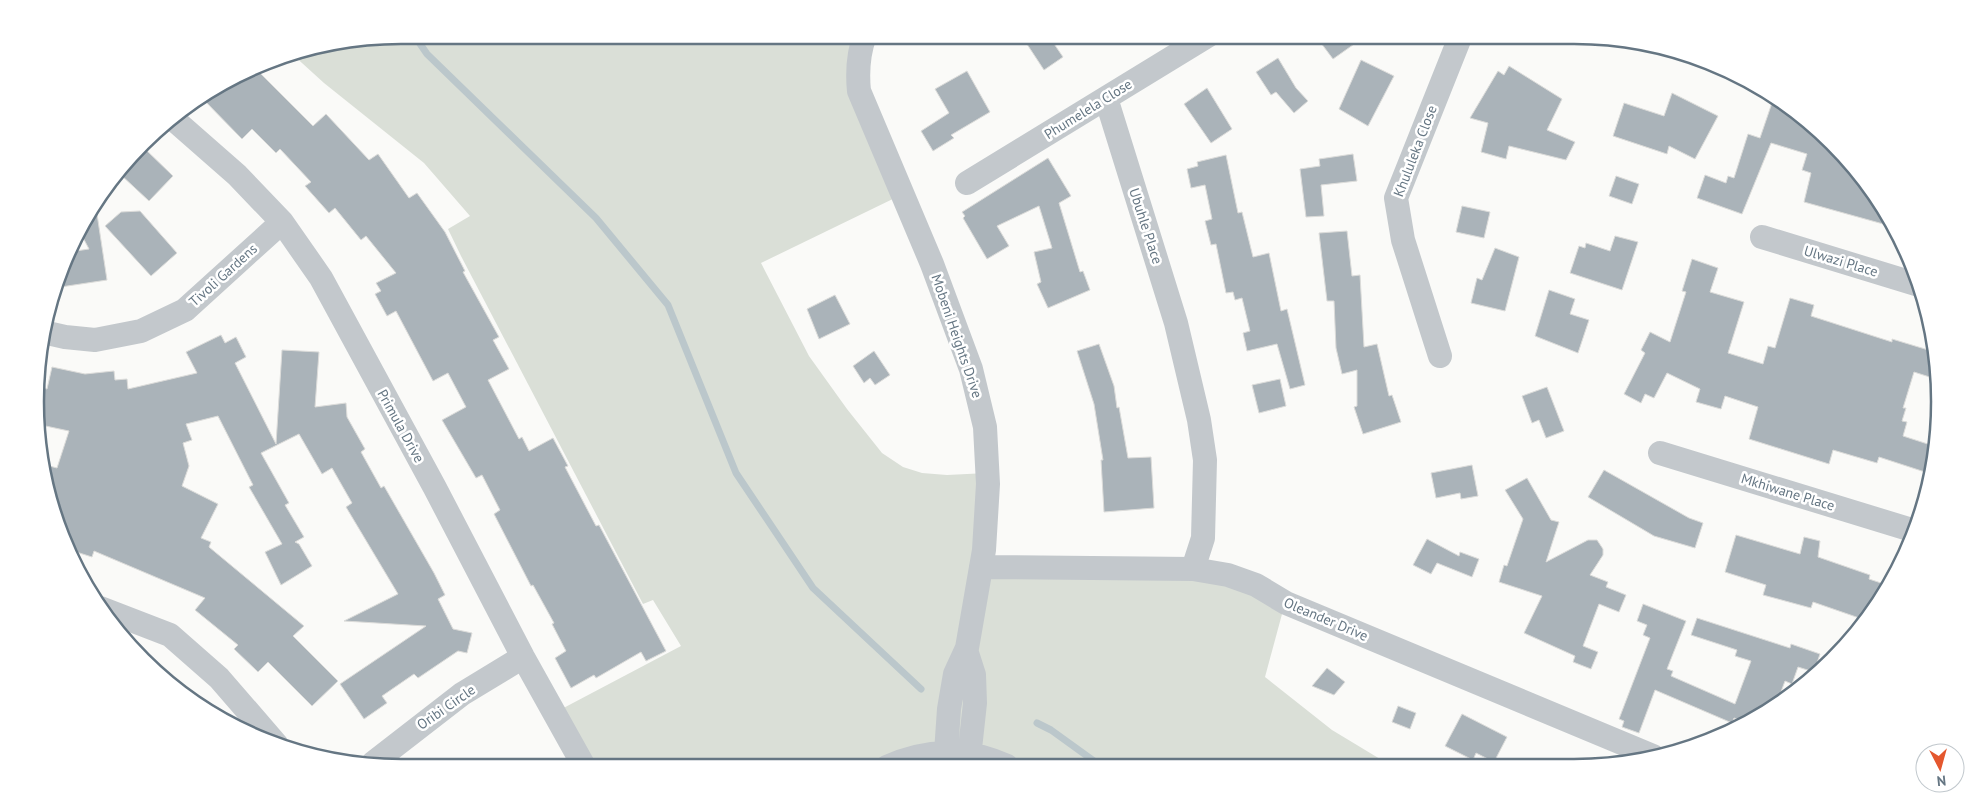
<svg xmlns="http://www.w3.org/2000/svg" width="1975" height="803" font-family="'PT Sans',sans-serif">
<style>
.green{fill:#dadfd7}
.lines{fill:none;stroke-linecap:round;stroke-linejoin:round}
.stream{stroke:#bbc7cb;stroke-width:7}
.building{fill:#aab3b9;stroke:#dcdcda}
.street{stroke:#c3c8cc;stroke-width:24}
.labels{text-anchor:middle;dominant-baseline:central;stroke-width:5;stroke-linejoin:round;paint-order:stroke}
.street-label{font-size:14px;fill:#657683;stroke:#fff}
.rim{fill:none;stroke:#657683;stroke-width:2.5}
</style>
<rect width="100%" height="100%" fill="#fafaf8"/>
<path class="green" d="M 402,35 L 864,35 L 859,49 L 901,195 L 761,263 L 809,356 L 847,409 L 882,453 L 903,467 L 922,473 L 947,475 L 987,473 L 979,567 L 1193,570 L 1285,603 L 1265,677 L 1332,730 L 1390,765 L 584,768 L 554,713 L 681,646 L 653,600 L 643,604 L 461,256 L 448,229 L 470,216 L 424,163 L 324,83 L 291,53 Z"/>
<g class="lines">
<path class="stream" d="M 414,35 L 427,54 L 596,218 L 668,305 L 736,473 L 813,588 L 921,689
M 1037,723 L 1051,730 L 1101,766"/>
</g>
<path class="building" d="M 1021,35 L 1048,35 L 1063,57 L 1044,70 Z
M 1315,35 L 1367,35 L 1333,59 Z
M 1278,58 L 1296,88 L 1308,101 L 1294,113 L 1276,92 L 1271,95 L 1256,72 Z
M 1361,60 L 1394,76 L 1368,126 L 1339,109 Z
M 1509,66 L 1562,99 L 1547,130 L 1575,142 L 1566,160 L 1509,146 L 1506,159 L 1481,152 L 1488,123 L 1470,118 L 1498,71 L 1504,75 Z
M 255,68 L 313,126 L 326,114 L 369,160 L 378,154 L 409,198 L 417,193 L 445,232 L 465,271 L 463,272 L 499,337 L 493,340 L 509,369 L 488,380 L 519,439 L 522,437 L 529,451 L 553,438 L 568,466 L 565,467 L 596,526 L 599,525 L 666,651 L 646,661 L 641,652 L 596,678 L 594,675 L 571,688 L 555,658 L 566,651 L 552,624 L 554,623 L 533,585 L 531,586 L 494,514 L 500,510 L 482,475 L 476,478 L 442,420 L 466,407 L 448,373 L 433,381 L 396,311 L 387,316 L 375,294 L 381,291 L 376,283 L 396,273 L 366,236 L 361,240 L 335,208 L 329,213 L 305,186 L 311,182 L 280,149 L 276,153 L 252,129 L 242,139 L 201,97 L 218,84 Z
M 967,71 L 990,112 L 951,135 L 954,138 L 933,151 L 921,131 L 949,113 L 935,89 Z
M 1207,88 L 1232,129 L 1211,143 L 1184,104 Z
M 1672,93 L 1718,116 L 1695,159 L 1669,146 L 1667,154 L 1613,136 L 1624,103 L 1664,116 Z
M 1774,97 L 1815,126 L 1864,178 L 1894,227 L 1804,202 L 1811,173 L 1802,170 L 1807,154 L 1771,143 L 1742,214 L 1697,198 L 1705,175 L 1726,183 L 1728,176 L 1734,178 L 1748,134 L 1760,138 Z
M 143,147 L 173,176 L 149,201 L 120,174 Z
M 1353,154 L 1357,181 L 1321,185 L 1324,216 L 1306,217 L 1300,169 L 1320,166 L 1319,159 Z
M 1226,155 L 1238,213 L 1242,212 L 1253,257 L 1269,253 L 1281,311 L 1287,309 L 1305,385 L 1290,389 L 1277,344 L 1247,351 L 1243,333 L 1250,331 L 1242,298 L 1235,300 L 1233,292 L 1226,293 L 1216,244 L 1211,245 L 1205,221 L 1212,219 L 1205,185 L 1191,188 L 1187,169 L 1198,166 L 1197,162 Z
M 1048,158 L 1071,196 L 1059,203 L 1080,272 L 1083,271 L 1090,290 L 1048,308 L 1037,284 L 1041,282 L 1034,252 L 1052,248 L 1039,206 L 997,226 L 1009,246 L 987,259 L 963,218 L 965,216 L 962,212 Z
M 1616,176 L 1639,184 L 1632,204 L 1609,196 Z
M 1462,206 L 1490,212 L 1484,238 L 1456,232 Z
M 140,211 L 177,253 L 151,276 L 105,226 L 121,212 Z
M 97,214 L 107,280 L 54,288 L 69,252 L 89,249 L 79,230 L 83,221 Z
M 1347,231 L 1352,276 L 1360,275 L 1364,347 L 1377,344 L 1389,396 L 1392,395 L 1401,422 L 1363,434 L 1354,407 L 1357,406 L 1357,370 L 1342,374 L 1336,348 L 1334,301 L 1327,301 L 1319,233 Z
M 1615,236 L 1638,242 L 1622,290 L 1570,273 L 1579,246 L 1585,248 L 1586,243 L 1610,251 Z
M 1495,248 L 1519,257 L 1505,311 L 1471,303 L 1477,278 L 1482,280 Z
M 1692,259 L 1718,268 L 1710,292 L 1744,302 L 1728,353 L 1763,364 L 1768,346 L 1775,348 L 1790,298 L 1814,305 L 1811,316 L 1892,342 L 1892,339 L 1935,352 L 1939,380 L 1914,372 L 1903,408 L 1906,408 L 1902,421 L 1907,422 L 1903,436 L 1937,447 L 1931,474 L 1879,457 L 1877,463 L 1833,450 L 1829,464 L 1749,439 L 1758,407 L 1725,396 L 1721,409 L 1696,402 L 1700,389 L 1667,373 L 1654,398 L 1645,394 L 1641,403 L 1624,394 L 1645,353 L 1641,350 L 1650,332 L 1670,342 L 1686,292 L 1682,291 Z
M 1549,290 L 1575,299 L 1570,314 L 1589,320 L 1578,353 L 1535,336 Z
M 835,295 L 850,324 L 819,339 L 807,309 Z
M 221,335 L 225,343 L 236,337 L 246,357 L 235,363 L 276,444 L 282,350 L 319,352 L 315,407 L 346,403 L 347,417 L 365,449 L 361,452 L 381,488 L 384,486 L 434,573 L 445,595 L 438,599 L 453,629 L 472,633 L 467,653 L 458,651 L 418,678 L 414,674 L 382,696 L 387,703 L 364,719 L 340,684 L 426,626 L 344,621 L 398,594 L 346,507 L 352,503 L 332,468 L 322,474 L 299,434 L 261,453 L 289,503 L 285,505 L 304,537 L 295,542 L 299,544 L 312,566 L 281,585 L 265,552 L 282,544 L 249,487 L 253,485 L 218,416 L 186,424 L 192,440 L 183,443 L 189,466 L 182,486 L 218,504 L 201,538 L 211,542 L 209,547 L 304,626 L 293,636 L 338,681 L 312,706 L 268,662 L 258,672 L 234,649 L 238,645 L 195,610 L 205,598 L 94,551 L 92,557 L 67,549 L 63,542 L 42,473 L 42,464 L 57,468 L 69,431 L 41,425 L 39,387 L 47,389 L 52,367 L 85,374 L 114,371 L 115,380 L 127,379 L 128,389 L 197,373 L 186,352 Z
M 1099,344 L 1114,386 L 1117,408 L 1119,407 L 1128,458 L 1151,457 L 1154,508 L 1104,512 L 1101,460 L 1103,460 L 1094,404 L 1077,351 Z
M 874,351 L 890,375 L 875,385 L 870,378 L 864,383 L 853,366 Z
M 1280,379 L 1286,406 L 1259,413 L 1252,385 Z
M 1547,387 L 1564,431 L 1546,438 L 1539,420 L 1532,423 L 1522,396 Z
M 1472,465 L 1478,496 L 1461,499 L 1460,493 L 1436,498 L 1431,473 Z
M 1604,470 L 1689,518 L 1703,523 L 1695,548 L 1654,536 L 1588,497 Z
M 1527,478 L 1551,520 L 1559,522 L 1546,562 L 1588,540 L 1597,540 L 1603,549 L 1603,555 L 1590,575 L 1608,582 L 1606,587 L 1626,595 L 1619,612 L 1599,604 L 1583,646 L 1598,652 L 1591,669 L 1573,662 L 1575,656 L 1524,633 L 1542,596 L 1499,582 L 1504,565 L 1507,566 L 1523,519 L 1505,490 Z
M 1736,535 L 1800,554 L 1804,537 L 1820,541 L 1818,557 L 1870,575 L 1869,579 L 1881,583 L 1874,605 L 1871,603 L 1865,620 L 1813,602 L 1811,608 L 1763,595 L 1766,585 L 1725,572 Z
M 1427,539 L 1459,556 L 1460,552 L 1479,559 L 1472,577 L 1437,563 L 1431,574 L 1413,565 Z
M 1643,604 L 1686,621 L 1667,669 L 1673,671 L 1671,676 L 1735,704 L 1751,661 L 1735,656 L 1737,650 L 1691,635 L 1697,618 L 1790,648 L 1791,644 L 1820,654 L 1814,672 L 1798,667 L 1792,684 L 1785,681 L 1778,700 L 1744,721 L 1734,718 L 1732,723 L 1655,690 L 1639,733 L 1622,727 L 1624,721 L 1619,719 L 1650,638 L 1643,635 L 1647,625 L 1637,621 Z
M 1327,668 L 1345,682 L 1334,695 L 1312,686 Z
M 1398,706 L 1416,713 L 1410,729 L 1392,722 Z
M 1462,714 L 1507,737 L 1494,762 L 1476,753 L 1473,760 L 1445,746 Z"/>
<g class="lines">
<path class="street" d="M 865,35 C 858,54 857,71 859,91 L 932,264 L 971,369 L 985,427 L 988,484 L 984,550 L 967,648 L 955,674 L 949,709 L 945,767
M 1106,98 L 1176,323 L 1199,420 L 1205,460 L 1203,538 L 1193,569
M 172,118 L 237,175 L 282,222 L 321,278 L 435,488 L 523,657 L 585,768
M 967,183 L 1209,35
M 1762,237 L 1919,285
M 43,332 L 65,337 L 95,340 L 141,331 L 185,310 L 282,222
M 1440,356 L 1403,240 L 1396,198 L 1461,35
M 1660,453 L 1915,531
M 981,567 L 1193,569 L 1228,575 L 1256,585 L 1286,603 L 1653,756
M 100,608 L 170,635 L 219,678 L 277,745
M 966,650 L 974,675 L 975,703 L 968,767
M 373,763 L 462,694 L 523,657
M 887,767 C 926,749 968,748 1007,766"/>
</g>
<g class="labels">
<g class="street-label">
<text transform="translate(1088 109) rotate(-32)">Phumelela Close</text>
<text transform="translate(1415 151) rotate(-69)">Khululeka Close</text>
<text transform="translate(1146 226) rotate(72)">Ubuhle Place</text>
<text transform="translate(1841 261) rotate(17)">Ulwazi Place</text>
<text transform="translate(223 275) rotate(-42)">Tivoli Gardens</text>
<text transform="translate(957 336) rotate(71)">Mobeni Heights Drive</text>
<text transform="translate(401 426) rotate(61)">Primula Drive</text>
<text transform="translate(1788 492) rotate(17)">Mkhiwane Place</text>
<text transform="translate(1326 619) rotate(23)">Oleander Drive</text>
<text transform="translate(446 707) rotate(-35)">Oribi Circle</text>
</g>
</g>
<path d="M0 0H1975V803H0ZM401 44H1574A357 357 0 0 1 1931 401V402A357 357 0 0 1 1574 759H401A357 357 0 0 1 44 402V401A357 357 0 0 1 401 44Z" fill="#fff" fill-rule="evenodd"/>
<path class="rim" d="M401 44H1574A357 357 0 0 1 1931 401V402A357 357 0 0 1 1574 759H401A357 357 0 0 1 44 402V401A357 357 0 0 1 401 44Z"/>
<g transform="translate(1940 768) rotate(174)"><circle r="24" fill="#ffffff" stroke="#c1c8cd"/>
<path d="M0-4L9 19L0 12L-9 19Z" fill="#e4572e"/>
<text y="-8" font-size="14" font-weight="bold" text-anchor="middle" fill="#657683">N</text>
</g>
</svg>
